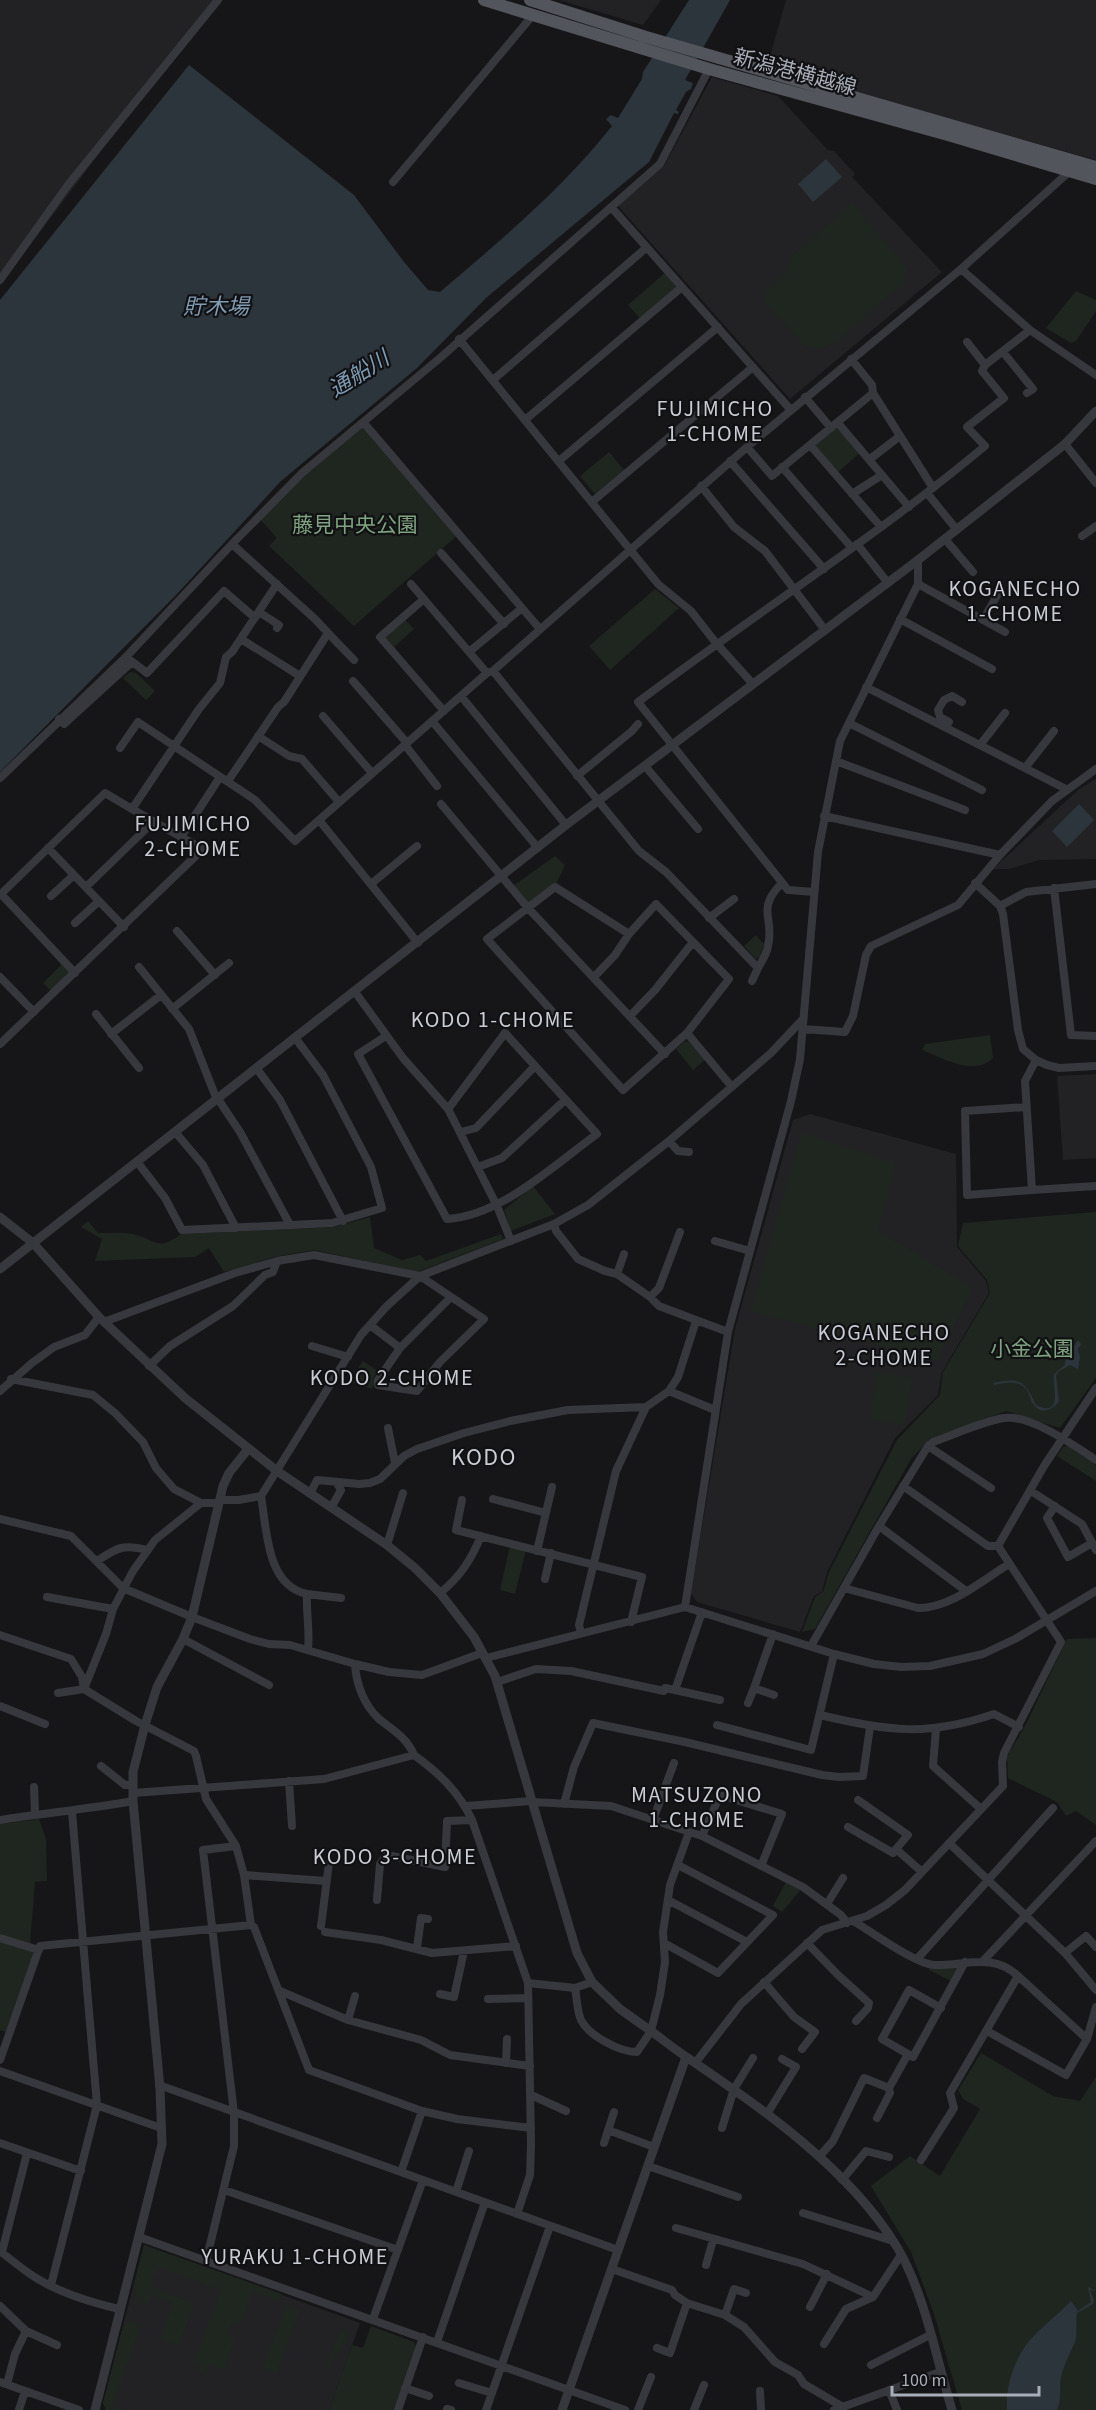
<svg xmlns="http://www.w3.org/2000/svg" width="1096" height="2410" font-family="'Source Sans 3','Noto Sans JP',sans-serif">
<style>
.built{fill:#222225}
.green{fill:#1e261f}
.water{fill:#2c353c}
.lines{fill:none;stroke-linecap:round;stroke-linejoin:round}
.minor{stroke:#37383d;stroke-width:8}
.tertiary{stroke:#37383d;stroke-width:9}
.primary{stroke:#53555c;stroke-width:12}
.labels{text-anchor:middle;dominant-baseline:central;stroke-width:4.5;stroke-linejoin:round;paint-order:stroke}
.street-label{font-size:21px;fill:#a8adb8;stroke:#111113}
.park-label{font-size:21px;fill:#7fa381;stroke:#111113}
.water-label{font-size:22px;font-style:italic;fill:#7f9bb3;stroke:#111113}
.neighbourhood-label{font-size:22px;letter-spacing:1.5px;fill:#c9ccd4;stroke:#111113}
.quarter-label{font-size:24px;letter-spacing:1.5px;fill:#c9ccd4;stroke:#111113}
</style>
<rect width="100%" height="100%" fill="#161618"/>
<path class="built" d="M 0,0 L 215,0 L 0,285 Z
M 559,0 L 661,0 L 643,25 Z
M 786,0 L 1096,0 L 1096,160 L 767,67 Z
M 712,77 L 778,96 L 828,150 L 834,151 L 855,174 L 852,177 L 942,272 L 790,399 L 618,206 L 664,166 Z
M 1096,779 L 1096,859 L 1039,860 L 1009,869 L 993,869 L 1078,790 Z
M 1096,1074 L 1096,1158 L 1063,1160 L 1057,1076 Z
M 810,1114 L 956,1154 L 957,1247 L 986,1281 L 989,1293 L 942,1372 L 938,1395 L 895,1438 L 827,1572 L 822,1592 L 814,1596 L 800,1632 L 697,1602 L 691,1593 L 735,1329 L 793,1120 Z
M 144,2245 L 360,2323 L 329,2410 L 106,2410 L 103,2403 Z"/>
<path class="green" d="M 852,203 L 907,268 L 904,282 L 836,342 L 822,348 L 806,347 L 764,302 L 765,292 L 789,270 L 789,259 Z
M 667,271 L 682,287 L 642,321 L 628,305 Z
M 1076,291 L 1096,300 L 1096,311 L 1076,341 L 1071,343 L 1046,328 Z
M 364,423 L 459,534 L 354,626 L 269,546 L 277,538 L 259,518 L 302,473 Z
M 836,425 L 860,453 L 837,473 L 813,445 Z
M 609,452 L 624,470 L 595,494 L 580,476 Z
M 655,589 L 679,608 L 610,670 L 589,646 Z
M 405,620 L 414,629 L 394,647 L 385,637 Z
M 130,672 L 136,673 L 155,691 L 146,700 L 123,678 Z
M 555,856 L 565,865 L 556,884 L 529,905 L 513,886 Z
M 756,935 L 764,944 L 760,957 L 756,959 L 744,946 Z
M 62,964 L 70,973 L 51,991 L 43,983 Z
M 990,1035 L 993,1058 C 975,1077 942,1058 922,1050 L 925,1044 Z
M 685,1041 L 689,1042 L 705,1060 L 693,1070 L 676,1049 Z
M 801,1133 L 896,1163 L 878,1231 L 973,1288 L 937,1361 L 751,1311 Z
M 533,1186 L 555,1214 L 511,1231 L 504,1210 Z
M 1096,1212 L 1096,1378 L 1060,1428 L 1006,1411 L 930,1439 L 911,1459 L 815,1629 L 802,1632 L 815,1597 L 823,1592 L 829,1572 L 897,1440 L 940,1395 L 943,1372 L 990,1293 L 987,1280 L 958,1246 L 963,1223 Z
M 370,1217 L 374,1248 L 402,1260 L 420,1255 L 426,1261 L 501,1234 L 503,1239 L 417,1272 L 314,1250 L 274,1257 L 224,1272 L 209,1248 L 195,1257 L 95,1261 L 102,1239 L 81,1227 L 88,1221 L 98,1233 C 109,1233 122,1232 133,1234 C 157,1240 157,1252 181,1234 L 334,1227 Z
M 363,1361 L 378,1371 L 373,1379 L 375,1381 L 372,1389 L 349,1382 Z
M 877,1372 L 912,1377 L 905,1425 L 870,1420 Z
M 1068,1446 L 1096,1465 L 1096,1481 L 1057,1456 L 1063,1447 Z
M 510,1546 L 526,1550 L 515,1594 L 500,1590 Z
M 1096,1638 L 1096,1825 L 1076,1811 L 1066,1816 L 1057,1802 L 1008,1778 L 1007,1756 L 1024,1728 L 1067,1639 Z
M 39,1819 L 46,1839 L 47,1881 L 35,1882 L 30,1943 L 0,1935 L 0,1824 Z
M 787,1880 L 803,1887 L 782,1912 L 773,1906 Z
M 0,1938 L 39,1950 L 10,2033 L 0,2030 Z
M 955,1965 L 957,1969 L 951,1981 L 929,1970 L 930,1967 Z
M 981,2053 L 1053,2096 L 1080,2101 L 1096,2077 L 1096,2410 L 962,2410 L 934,2314 L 911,2252 L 871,2186 L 910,2156 L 940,2176 L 980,2109 L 963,2099 L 958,2090 Z
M 144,2245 L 282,2294 L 279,2301 L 253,2291 L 241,2323 L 233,2321 L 228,2335 L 235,2338 L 224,2370 L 209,2364 L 205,2374 L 197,2371 L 200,2364 L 194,2362 L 221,2290 L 157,2267 L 150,2287 L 195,2303 L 179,2346 L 160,2340 L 173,2303 L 152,2295 L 148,2305 C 141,2302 135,2295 133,2287 Z
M 286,2305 L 300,2310 L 277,2373 L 263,2368 Z
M 139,2322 L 142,2323 L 112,2406 L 122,2410 L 106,2410 L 103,2403 L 124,2323 Z
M 371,2326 L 414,2342 L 416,2346 L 394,2410 L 329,2410 L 352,2345 L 363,2348 Z
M 340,2329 L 349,2333 L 344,2346 L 325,2371 Z"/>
<path class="water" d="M 689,0 L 730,0 L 685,80 L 693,83 L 691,89 L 686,92 L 676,110 L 679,112 L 678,114 L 674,113 L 649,162 L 486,298 L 417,368 L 281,481 L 176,595 L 0,772 L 0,300 L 189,65 L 354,195 L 404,262 L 428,290 L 440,292 C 501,240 562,189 612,126 L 606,119 L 611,115 L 618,118 L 642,79 L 643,72 Z
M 826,159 L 842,177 L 813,202 L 798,184 Z
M 1079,804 L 1094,820 L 1067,847 L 1052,831 Z
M 1078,1340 L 1081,1344 L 1078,1349 L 1080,1357 L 1078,1369 L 1070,1365 L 1058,1372 L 1056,1376 L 1059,1401 C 1054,1409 1042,1415 1035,1406 C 1030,1402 1030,1393 1026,1389 C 1017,1379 1004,1383 994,1385 L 993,1383 C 1020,1377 1025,1381 1036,1405 C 1064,1419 1052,1385 1054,1374 L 1065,1365 L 1065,1361 Z
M 1088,2287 L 1096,2291 L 1090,2290 L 1094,2300 L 1093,2304 L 1077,2313 C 1075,2323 1078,2333 1075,2342 C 1070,2353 1064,2365 1061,2377 C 1059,2389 1062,2399 1057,2410 L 1007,2410 C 1005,2387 1015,2357 1030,2340 C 1042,2326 1058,2315 1071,2301 L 1078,2311 L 1091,2302 Z"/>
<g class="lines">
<path class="minor" d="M 393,182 L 533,15
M 611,207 L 790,409
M 961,269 L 1030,330 L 1096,375
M 0,280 L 68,185 L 218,0
M 459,339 L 658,584 L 691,611 L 716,643 L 753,684
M 1003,352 L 1033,389 L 1027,393
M 851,359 L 872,385 L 873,393 L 933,488
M 985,365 L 1030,330
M 493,380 L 646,248
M 805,397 L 831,428
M 525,420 L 682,287
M 364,423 L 540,629
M 838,423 L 909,507
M 1065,444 L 1096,483
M 810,445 L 881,527
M 747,447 L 772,476 L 873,393
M 870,459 L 900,436
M 560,460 L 718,327
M 730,461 L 824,569
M 782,467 L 852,548
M 701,486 L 734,527 L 765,551 L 825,630
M 927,493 L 957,530
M 852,494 L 882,475
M 593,501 L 753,367
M 1082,536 L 1096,526
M 945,539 L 973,572
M 857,544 L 888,583
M 441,553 L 504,624
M 411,584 L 487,673
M 918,584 L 1005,632
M 424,599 L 380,637 L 444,711
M 259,612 L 279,625 L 277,628
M 900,619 L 992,669
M 983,620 L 998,594
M 328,633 L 354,660
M 241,639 L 300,676
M 469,652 L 522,608
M 126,657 L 147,673 L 224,591 L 255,618
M 493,671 L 639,851 L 666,872 L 758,968 C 762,961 767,954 768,946 C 775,917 755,910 782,883
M 353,681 L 407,743
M 866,687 L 1066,789
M 461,696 L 566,825
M 323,716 L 372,773
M 59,719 L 64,724 L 132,662
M 432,721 L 538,848
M 849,723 L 982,790
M 945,727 L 949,722 L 940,717 L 938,710 L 944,700 L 952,696 L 962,702
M 258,736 L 289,756 L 302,759 L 339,802
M 405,745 L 437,786
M 980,745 L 1005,713
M 120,748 L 138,722 L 255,800 L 295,841 L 487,673 L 493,671 L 747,447 L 961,269 L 1070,171
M 836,761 L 965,810
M 645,766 L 698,829
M 1025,768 L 1054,731
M 577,776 L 632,731 L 638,724
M 0,778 L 126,657 L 232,544 L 302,473 L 440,358 L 660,164 L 709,69
M 228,781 L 278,707 L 284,702 L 328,633 L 315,619 L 232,544
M 441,804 L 528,908 L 665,1054
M 132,809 L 181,837
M 824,816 L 1000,855
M 319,820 L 418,943
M 48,848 L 124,927
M 975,883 L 1000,906 L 1003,914 L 1018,1030 L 1023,1049 L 1036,1060 L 1047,1065 L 1059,1068 L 1096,1066
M 371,884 L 417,846
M 86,887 L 153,822
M 555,887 L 629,934 L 656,904 L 729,979 L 687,1033 L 623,1090 L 487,939 Z
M 1054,888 L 1071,1035 L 1096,1036
M 814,892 L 788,890 L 638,702 C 753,615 875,538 985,446 L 967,427 L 1004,398 L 982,371 L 985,365 L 967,342
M 1,894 L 75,973
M 0,895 L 105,793 L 132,809 L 199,709 L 220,683 L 226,657 L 232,652 L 277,584
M 51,896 L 74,875
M 1000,906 L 1026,892 L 1096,884
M 709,918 L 734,899
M 75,923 L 99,901
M 177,931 L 215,975
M 139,967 L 189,1029 L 217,1100
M 0,977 L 34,1012
M 594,977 L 615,955 L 629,934
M 752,981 L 758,968
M 355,992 L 403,1058 L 448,1109 L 497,1206 L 511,1241
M 172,1009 L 229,963
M 96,1014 L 139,1068
M 630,1016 L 655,990 L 693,942
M 803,1029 L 845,1032 L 853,1016 L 866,955 L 871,946 L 958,905 L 1000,855 L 1052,801 L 1096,769
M 687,1033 L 732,1087
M 111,1034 L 161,995
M 386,1036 L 358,1054 L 447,1219 C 501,1216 554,1165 597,1134 L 505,1033 L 448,1109
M 0,1044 L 203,849 L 181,837 L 220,777
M 1036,1060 L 1025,1081 L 1032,1190 L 1096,1186
M 257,1069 L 280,1100 L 343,1221
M 218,1099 L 240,1132 L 290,1225
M 1026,1107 L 965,1111 L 967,1195 L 1032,1190
M 461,1132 L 476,1128 L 534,1067
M 176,1133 L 203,1165 L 236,1228
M 669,1141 L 678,1151 L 689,1152
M 138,1163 L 165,1198 L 182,1230 L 332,1223 L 382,1208 L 371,1167 L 323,1075 L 296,1039
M 478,1167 L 502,1158 L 565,1100
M 554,1224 L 556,1231 L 578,1259 L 605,1271 L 617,1274 L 650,1297 L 659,1306 L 728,1332
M 715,1241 L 750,1251
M 617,1274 L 624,1254
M 650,1297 L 659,1288 L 680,1232
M 104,1322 L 235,1273 L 277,1261 L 314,1255 L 420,1276 L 554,1224 L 588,1205 L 669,1141 L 771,1053 L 803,1019
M 370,1325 L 400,1348
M 312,1346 L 348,1357
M 149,1366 L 170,1346 L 233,1306 L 265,1275 L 273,1272 L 277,1261
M 11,1379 L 93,1395 L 115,1413 L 143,1442 L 156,1468 L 174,1489 L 201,1503 L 219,1503
M 0,1391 L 32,1363 L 54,1347 L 85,1335 L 99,1317
M 669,1391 L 715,1410
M 388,1428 L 395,1463
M 928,1446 L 991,1488
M 903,1486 L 988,1546 L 998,1546
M 1031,1491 L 1082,1524 L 1096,1550
M 310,1494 L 317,1480 L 359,1484 L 370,1483 L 380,1479 L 404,1456 L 417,1449 L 464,1433 L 510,1421 L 568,1410 L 646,1407 L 669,1391 L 678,1377 L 696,1321
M 261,1496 C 267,1530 266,1585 307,1594 C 306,1613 310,1630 308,1649
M 493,1499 L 546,1513
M 220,1500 L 239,1500 L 261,1496 L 361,1335 L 386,1307 L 420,1276 L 484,1319 L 440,1362 L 417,1391 L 378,1385 L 378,1380 L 400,1348 L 451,1297
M 462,1500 L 456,1530 L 642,1577 L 631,1622
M 201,1503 L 155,1540 L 133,1571 L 113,1609 L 106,1634 L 84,1689 L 136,1721 L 194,1751 L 196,1756 L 206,1799 L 236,1846 L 244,1875 L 251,1925 L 254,1927 L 309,2070 L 422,2111 L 457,2119 L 531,2128
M 1055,1506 L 1047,1518 L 1068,1557 L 1092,1543
M 331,1508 L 341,1490 L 336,1482
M 0,1519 L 71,1536 L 123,1588 L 192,1617 L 250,1639 L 269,1644 L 290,1645 L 355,1664 L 389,1672 L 422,1675 L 482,1653
M 879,1526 L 966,1591
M 387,1545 L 403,1493
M 537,1551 L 552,1487
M 97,1561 C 118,1547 123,1544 148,1550
M 545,1579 L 551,1553
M 844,1588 L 918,1608 C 951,1608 981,1581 1009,1564
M 440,1593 C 460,1577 471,1560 481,1536
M 307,1594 L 341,1598
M 47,1597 L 113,1609
M 685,1607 L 728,1332 L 791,1101 L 800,1059 L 818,852 L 840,741 L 918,584 L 918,560
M 581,1633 L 579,1625 L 616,1471 L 646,1407
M 773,1634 L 754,1688 L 774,1695
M 0,1635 L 71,1659 L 82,1677 L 84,1689 L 58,1693
M 183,1639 L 269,1685
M 811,1646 L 879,1526 L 928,1446 L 933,1442 C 956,1434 980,1422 1004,1418 C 1030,1414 1075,1446 1096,1460
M 486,1658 L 685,1607 L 834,1654 L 874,1664 L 901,1667 L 930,1666 L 983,1654 L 1015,1639 L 1096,1591
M 355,1664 C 356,1684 364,1705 379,1719 C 393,1730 407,1738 414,1755
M 497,1682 L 536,1669 L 571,1671 L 664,1691 L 665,1688 L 675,1690 L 702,1612
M 675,1690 L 720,1700
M 748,1703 L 754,1688
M 0,1706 L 45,1724
M 820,1715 C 887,1731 927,1737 994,1714 L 1019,1727
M 717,1725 L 811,1750 L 834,1654
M 936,1729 L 933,1766 L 981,1809
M 101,1766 L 125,1785 L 133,1785
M 289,1781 L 292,1826
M 34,1787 L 35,1814
M 133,1793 L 324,1779 L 414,1755 C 439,1773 459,1792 472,1820 L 528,1983 L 531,2144 L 530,2175 L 517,2214
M 858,1800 L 908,1835 L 896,1849
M 532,1802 L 611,1806 L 702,1836 L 803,1887 L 841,1915 L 847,1923
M 564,1804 L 574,1767 L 593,1723 L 685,1742 L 822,1775 L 839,1777 L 863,1776 L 870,1727
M 465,1806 L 532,1801
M 0,1820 C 45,1813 89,1809 133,1801
M 653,1820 L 674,1763
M 848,1827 L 893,1853 L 896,1849 L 922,1872
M 702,1836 L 720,1795 L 782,1814 L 761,1866
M 949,1843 L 1065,1953 L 1086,1936 L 1096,1947
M 244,1875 L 326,1881
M 377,1900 L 380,1864 L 387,1855 L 445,1867 L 447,1821 L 472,1820
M 668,1900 L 747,1942
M 827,1904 L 843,1878
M 853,1921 C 871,1931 915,1964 934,1965 C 964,1966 993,1952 1018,1976
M 321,1926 L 329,1863
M 325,1932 L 381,1940 L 432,1953 L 516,1946
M 0,1938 L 39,1950
M 664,1943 L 718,1973 L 773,1915 L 678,1865
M 807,1943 L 838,1975 L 869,2003 L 868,2008 L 856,2021
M 417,1948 L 421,1918 L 428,1919
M 1065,1953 L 1096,1990
M 917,1959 L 1053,1808
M 983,1961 L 1096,1841
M 764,1982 L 794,2017 L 815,2032 L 802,2049
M 528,1983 L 575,1988 L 592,1982
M 575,1988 C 577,1998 577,2011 581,2020 C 589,2036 620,2052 637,2052 L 651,2031 L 660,1995 L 665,1962 L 663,1932 L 670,1885 L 689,1832
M 280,1991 L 348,2020 L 421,2040 L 450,2055 L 530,2066
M 440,1994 L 454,1997 L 464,1951
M 488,1999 L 528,1998
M 941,2008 L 909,1990 L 882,2039 L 913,2057 L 965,1962
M 348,2020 L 355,1996
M 987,2031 L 1066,2075 L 1087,2039 L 1096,2007
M 0,2060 L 40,1946 L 251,1925
M 696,2062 L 741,2004 L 822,1930 L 867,1916 L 886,1905 L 905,1890 L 1003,1786 L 1002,1762 L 1004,1753 L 1061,1642 L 998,1546 L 1044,1466 L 1096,1388
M 506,2063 L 507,2039
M 0,2071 L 161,2128
M 159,2085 L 618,2250
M 531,2095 L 566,2111
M 767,2114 L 796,2067 L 782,2059
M 877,2118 L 890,2093 L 889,2088
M 722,2128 L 734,2089 L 753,2058
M 608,2130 L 654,2147
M 0,2143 L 81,2171
M 604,2143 L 614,2112
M 819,2157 L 833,2141 L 864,2078 L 889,2088 L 908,2054
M 921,2160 L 954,2108 L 950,2093 L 1018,1976 L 1087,2039
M 648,2166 L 738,2197
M 401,2172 L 422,2111
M 842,2180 L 866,2151 L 889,2157
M 224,2190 L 398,2250
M 456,2192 L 469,2151
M 803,2213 L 893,2241
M 676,2228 L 803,2264 L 873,2297 L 901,2255
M 139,2237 L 625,2410
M 0,2251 C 10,2259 20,2267 30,2274 C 56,2292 89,2302 119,2309
M 2,2252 L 27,2153
M 206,2261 L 234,2146 L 234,2113 L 203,1850 L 236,1846
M 706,2265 L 713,2240
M 612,2269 L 672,2290 L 675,2295 L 687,2303 L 725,2315 L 744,2327 L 775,2362 L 798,2375 L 804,2384 L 843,2407
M 51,2285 L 97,2105 L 72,1812
M 0,2306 L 26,2331 L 15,2354 L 7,2384
M 810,2307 L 827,2274
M 725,2315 L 734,2289 L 746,2293
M 373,2319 L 423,2180
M 26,2331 L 57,2345
M 437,2342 L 485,2202
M 824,2344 L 846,2309 L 873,2297
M 657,2348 L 670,2353 L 687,2303
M 871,2365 L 930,2335
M 0,2382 L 79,2410
M 459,2383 L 492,2393
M 405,2388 L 429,2396
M 889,2390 L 897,2410
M 760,2391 L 761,2410
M 447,2409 L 451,2410
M 19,2410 L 25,2391
M 398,2410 L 423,2337
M 486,2410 L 550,2226
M 638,2410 L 651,2377
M 694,2410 L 704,2385
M 834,2410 L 940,2372"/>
<path class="tertiary" d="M 0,1217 L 33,1243 L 99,1317 L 185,1398 L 277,1471 L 387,1545 L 415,1568 L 440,1593 L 474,1637 L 495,1676 L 577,1953 L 592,1982 L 620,2009 L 641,2024 C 656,2034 670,2046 685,2056 C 761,2108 848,2167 897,2247 C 925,2294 936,2358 952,2410
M 0,1269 L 566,825 L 918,560 L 1065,444 L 1096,411
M 95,2410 L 162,2144 L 160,2088 L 133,1801 L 133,1772 L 145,1725 L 157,1687 L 183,1639 L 192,1617 L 223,1486 L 229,1473 L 248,1449
M 562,2410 L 686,2057"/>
<path class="primary" d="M 484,0 L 709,69 L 948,135 L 1096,179
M 530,0 L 646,37 L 1096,167"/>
</g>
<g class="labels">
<g class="street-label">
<text transform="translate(795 72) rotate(15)">新潟港横越線</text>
</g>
<g class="park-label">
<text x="355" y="525">藤見中央公園</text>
<text x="1032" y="1349">小金公園</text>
</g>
<g class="water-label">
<text x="216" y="307">貯木場</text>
<text transform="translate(359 374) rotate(-32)">通船川</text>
</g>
<g class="neighbourhood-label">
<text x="715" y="409">FUJIMICHO<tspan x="715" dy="25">1-CHOME</tspan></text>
<text x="1015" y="589">KOGANECHO<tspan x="1015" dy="25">1-CHOME</tspan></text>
<text x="193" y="824">FUJIMICHO<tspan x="193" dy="25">2-CHOME</tspan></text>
<text x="493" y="1020">KODO 1-CHOME</text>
<text x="884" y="1333">KOGANECHO<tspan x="884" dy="25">2-CHOME</tspan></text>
<text x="392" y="1378">KODO 2-CHOME</text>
<text x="697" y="1795">MATSUZONO<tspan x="697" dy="25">1-CHOME</tspan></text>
<text x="395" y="1857">KODO 3-CHOME</text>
<text x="295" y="2257">YURAKU 1-CHOME</text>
</g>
<g class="quarter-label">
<text x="484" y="1457">KODO</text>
</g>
</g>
<path d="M892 2386v9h147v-9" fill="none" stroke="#a8adb8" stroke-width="3"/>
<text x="901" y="2386" font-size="18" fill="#a8adb8" stroke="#111113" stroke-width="4.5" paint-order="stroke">100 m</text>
</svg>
